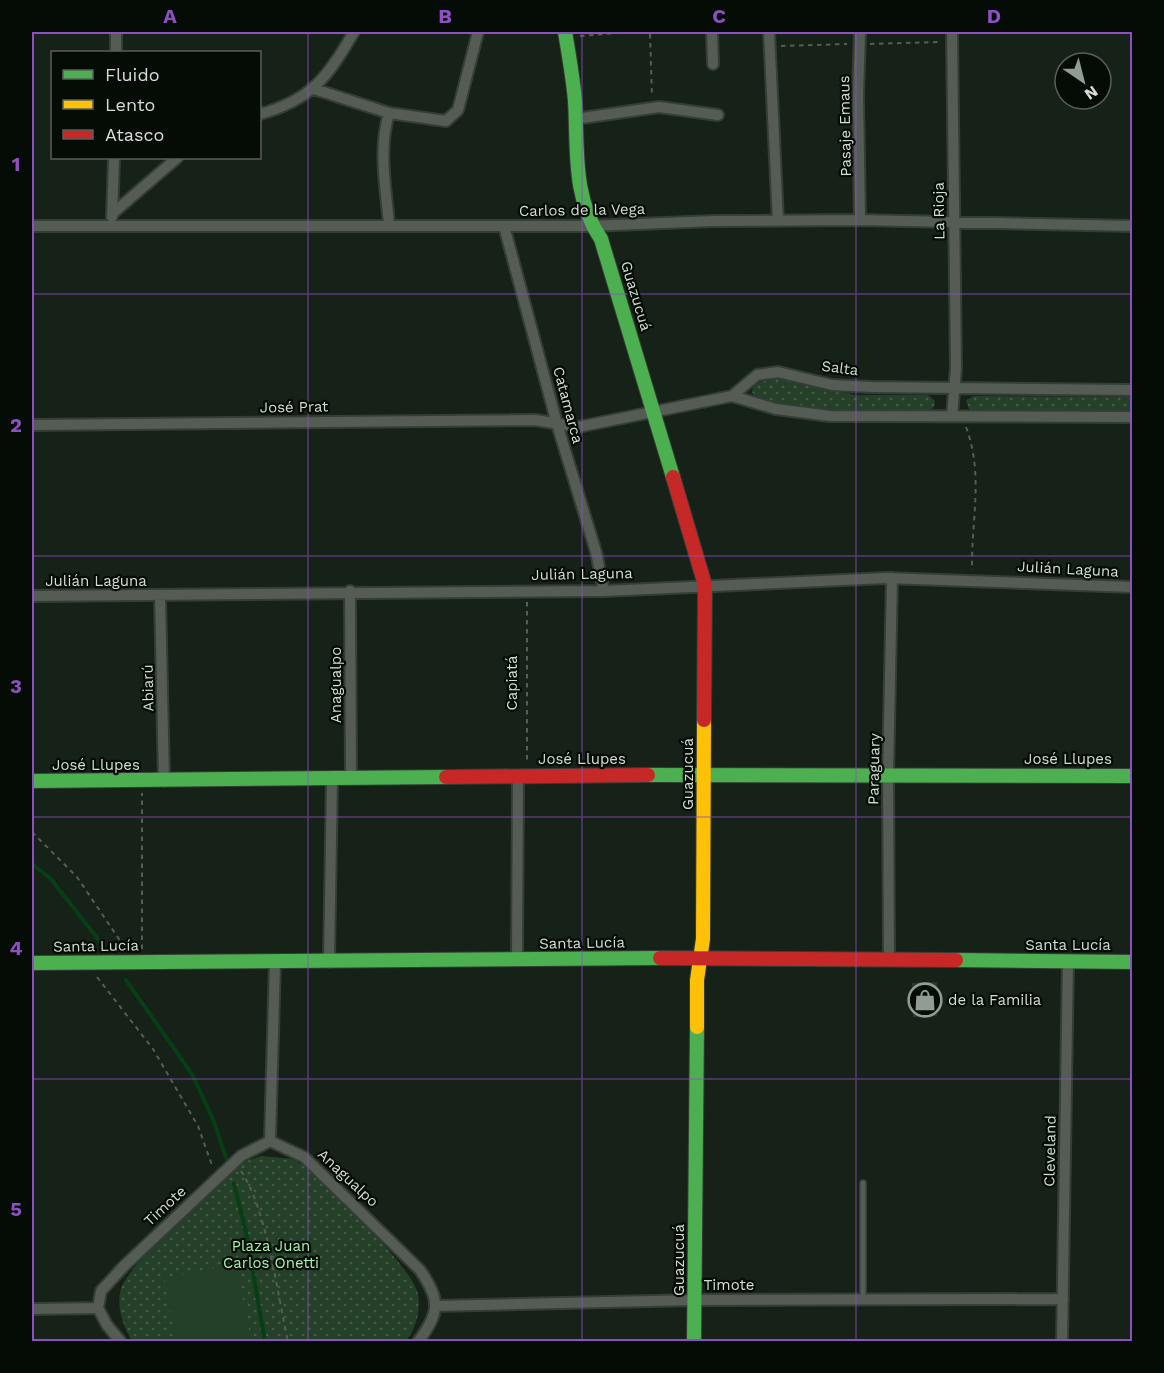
<svg xmlns="http://www.w3.org/2000/svg" width="1164" height="1373" font-family="'Work Sans',sans-serif">
<style>
.grass{fill:url(#grass-dots)}
.garden{fill:#254028}
.lines{fill:none;stroke-linecap:round;stroke-linejoin:round}
.stream{stroke:#073e15;stroke-width:4}
.building{fill:#29392c}
.lane-casing{stroke:#343d36;stroke-width:8}
.street-casing{stroke:#343d36;stroke-width:14}
.fast-casing{stroke:#343d36;stroke-width:16}
.slow-casing{stroke:#343d36;stroke-width:16}
.jam-casing{stroke:#343d36;stroke-width:16}
.path{stroke:#565d57;stroke-width:2;stroke-dasharray:4.5 4.5;stroke-linecap:butt}
.lane{stroke:#545c54;stroke-width:5}
.street{stroke:#545c54;stroke-width:10}
.fast{stroke:#4caf50;stroke-width:14}
.slow{stroke:#ffc107;stroke-width:14}
.jam{stroke:#c62828;stroke-width:14}
.grid{fill:none;stroke:#8d50c3;stroke-width:1.5;stroke-opacity:0.55}
.labels{text-anchor:middle;dominant-baseline:central;stroke-width:4.5;stroke-linejoin:round;paint-order:stroke}
.street-label{font-size:15px;fill:#d3dfd4;stroke:#050c05}
.poi-label{font-size:15px;fill:#d3dfd4;stroke:#050c05;text-anchor:start}
.park-label{font-size:15px;fill:#a5f3ad;stroke:#050c05}
.neatline{fill:none;stroke:#8d50c3;stroke-width:2}
.grid-label{font-size:20px;text-anchor:middle;font-weight:bold;fill:#8d50c3}
</style>
<defs>
<pattern id="grass-dots" width="8" height="8" patternUnits="userSpaceOnUse" patternTransform="scale(1.5)"><rect width="8" height="8" fill="#254028"/><path d="M2 2h.1M6 6h.1" fill="none" stroke="#445b46" stroke-width="1.8" stroke-linecap="round"/></pattern>
</defs>
<rect width="100%" height="100%" fill="#162118"/>
<path class="grass" d="M 779,378 L 855,395 L 928,395 L 935,401 L 934,407 L 925,414 L 805,412 L 756,399 L 752,392 L 753,387 L 760,382 Z
M 974,396 L 1132,397 L 1132,414 L 974,412 L 969,409 L 966,400 Z
M 262,1156 L 292,1159 L 301,1164 C 326,1184 412,1266 418,1294 C 421,1311 416,1328 406,1341 L 132,1341 C 123,1326 116,1307 121,1289 C 126,1267 216,1182 237,1167 C 245,1161 253,1158 262,1156 Z"/>
<path class="garden" d="M 236,1264 L 251,1341 L 176,1341 L 164,1278 Z"/>
<g class="lines">
<path class="stream" d="M 32,864 L 51,879 L 101,943
M 126,980 L 192,1074 L 212,1117 L 227,1160
M 234,1184 L 246,1232 L 265,1342"/>
</g>
<path class="building" d="M 937,982 L 937,1016 L 913,1017 L 912,983 Z"/>
<g class="lines">
<g class="lane-casing">
<path id="lane" d="M 863,1300 L 863,1183"/>
</g>
<g class="street-casing">
<path id="street" d="M 116,32 L 116,52
M 712,32 L 713,64
M 769,32 L 778,221
M 952,32 L 956,368 L 952,416
M 314,89 L 389,113 L 446,121 L 458,110 L 478,32
M 260,114 C 312,100 328,76 354,32
M 575,119 L 659,107 L 718,115
M 113,213 L 177,158
M 112,217 L 114,158
M 860,220 L 858,95 L 860,32
M 389,225 C 386,188 378,150 389,113
M 32,226 L 590,226 L 714,221 L 860,220 L 1132,226
M 504,226 L 557,424 L 596,552 L 604,591
M 732,396 L 757,375 L 778,372 L 832,385 L 872,387 L 1132,390
M 32,425 L 535,420 L 578,427 L 732,396 L 776,409 L 830,416 L 1132,417
M 350,591 L 351,778
M 160,595 L 164,781
M 32,596 L 604,591 L 886,578 L 1132,587
M 517,960 L 518,776
M 889,960 L 888,775 L 892,578
M 329,962 L 332,779
M 270,1141 L 304,1157 L 420,1270 C 441,1301 440,1312 418,1342
M 270,1141 L 275,962
M 436,1306 L 695,1300 L 1063,1299
M 32,1309 L 98,1308
M 121,1342 L 107,1325 L 98,1308 L 101,1291 L 124,1266 L 241,1156 L 270,1141
M 1062,1342 L 1068,961"/>
</g>
<g class="fast-casing">
<path id="fast" d="M 565,32 C 569,55 573,78 575,101 C 578,150 572,196 601,239 L 673,477
M 648,775 L 1132,776
M 32,781 L 446,777
M 956,960 L 1132,962
M 32,963 L 660,958
M 694,1342 L 697,1027"/>
</g>
<g class="slow-casing">
<path id="slow" d="M 697,1027 L 697,980 L 703,939 L 704,720"/>
</g>
<g class="jam-casing">
<path id="jam" d="M 673,477 L 705,585 L 704,720
M 446,777 L 648,775
M 660,958 L 956,960"/>
</g>
<path class="path" d="M 650,34 L 652,97
M 580,36 L 630,32 L 687,32
M 870,44 L 940,42
M 781,46 L 847,44
M 966,427 C 984,475 971,521 972,570
M 527,602 L 527,764
M 32,832 L 77,877 L 125,948
M 142,949 L 142,793
M 97,977 L 153,1049 L 198,1126 L 213,1168
M 241,1171 C 266,1207 278,1296 288,1342"/>
<use href="#lane" class="lane"/>
<use href="#street" class="street"/>
<use href="#fast" class="fast"/>
<use href="#slow" class="slow"/>
<use href="#jam" class="jam"/>
</g>
<path class="grid" d="M 308,32 L 308,1342M 582,32 L 582,1342M 856,32 L 856,1342M 32,294 L 1132,294M 32,556 L 1132,556M 32,817 L 1132,817M 32,1079 L 1132,1079"/>
<defs>
<g id="shop-ring" transform="scale(1.725)"><circle r="9.5" fill="#050c05" stroke="#919c92" stroke-width="1.5"/><path d="M-5-2.5h2.3a2.7 3.5 0 0 1 5.4 0H5L5.5 6h-11ZM-1.5-2.5h3a1.5 2.3 0 0 0-3 0Z" fill="#919c92"/></g>
</defs>
<g fill-rule="evenodd">
<use href="#shop-ring" x="925" y="1000"/>
</g>
<g class="labels">
<g class="street-label">
<text transform="translate(845 126) rotate(-91)">Pasaje Emaus</text>
<text transform="translate(582 210) rotate(-1)">Carlos de la Vega</text>
<text transform="translate(939 211) rotate(-91)">La Rioja</text>
<text transform="translate(636 296) rotate(73)">Guazucuá</text>
<text transform="translate(840 368) rotate(7)">Salta</text>
<text transform="translate(568 405) rotate(75)">Catamarca</text>
<text transform="translate(294 407) rotate(-1)">José Prat</text>
<text transform="translate(1068 569) rotate(3)">Julián Laguna</text>
<text transform="translate(582 574) rotate(-1)">Julián Laguna</text>
<text x="96" y="581">Julián Laguna</text>
<text transform="translate(512 683) rotate(-90)">Capiatá</text>
<text transform="translate(336 685) rotate(-90)">Anagualpo</text>
<text transform="translate(148 688) rotate(-91)">Abiarú</text>
<text x="582" y="759">José Llupes</text>
<text x="1068" y="759">José Llupes</text>
<text x="96" y="765">José Llupes</text>
<text transform="translate(874 769) rotate(-89)">Paraguary</text>
<text transform="translate(688 774) rotate(-90)">Guazucuá</text>
<text transform="translate(582 943) rotate(-1)">Santa Lucía</text>
<text x="1068" y="945">Santa Lucía</text>
<text transform="translate(96 946) rotate(-1)">Santa Lucía</text>
<text transform="translate(1050 1151) rotate(-89)">Cleveland</text>
<text transform="translate(348 1178) rotate(43)">Anagualpo</text>
<text transform="translate(165 1206) rotate(-43)">Timote</text>
<text transform="translate(679 1260) rotate(-90)">Guazucuá</text>
<text x="729" y="1285">Timote</text>
</g>
<g class="poi-label">
<text x="948" y="1000">de la Familia</text>
</g>
<g class="park-label">
<text x="271" y="1246">Plaza Juan<tspan x="271" dy="17">Carlos Onetti</tspan></text>
</g>
</g>
<rect width="1164" height="1373" fill="none" stroke="#050c05" stroke-width="66"/>
<rect x="51" y="51" width="210" height="108" fill="#050c05" stroke="#576058" stroke-width="1.5"/>
<rect x="63" y="70" width="30" height="9" fill="#4caf50" stroke="#576058" stroke-width="1.5"/>
<text x="105" y="81" font-size="18" fill="#d3dfd4">Fluido</text>
<rect x="63" y="100" width="30" height="9" fill="#ffc107" stroke="#576058" stroke-width="1.5"/>
<text x="105" y="111" font-size="18" fill="#d3dfd4">Lento</text>
<rect x="63" y="130" width="30" height="9" fill="#c62828" stroke="#576058" stroke-width="1.5"/>
<text x="105" y="141" font-size="18" fill="#d3dfd4">Atasco</text>
<g transform="translate(1083 81) rotate(145)"><circle r="28" fill="#050c05" stroke="#576058" stroke-width="1.5"/>
<path d="M0-4.5L10 22L0 15L-10 22Z" fill="#919c92"/>
<text y="-9" font-size="16" font-weight="bold" text-anchor="middle" fill="#d3dfd4">N</text>
</g>
<rect x="33" y="33" width="1098" height="1307" class="neatline"/>
<g class="grid-label">
<text x="170" y="23">A</text>
<text x="445" y="23">B</text>
<text x="719" y="23">C</text>
<text x="994" y="23">D</text>
<text x="16" y="171">1</text>
<text x="16" y="432">2</text>
<text x="16" y="693">3</text>
<text x="16" y="955">4</text>
<text x="16" y="1216">5</text>
</g>
</svg>
